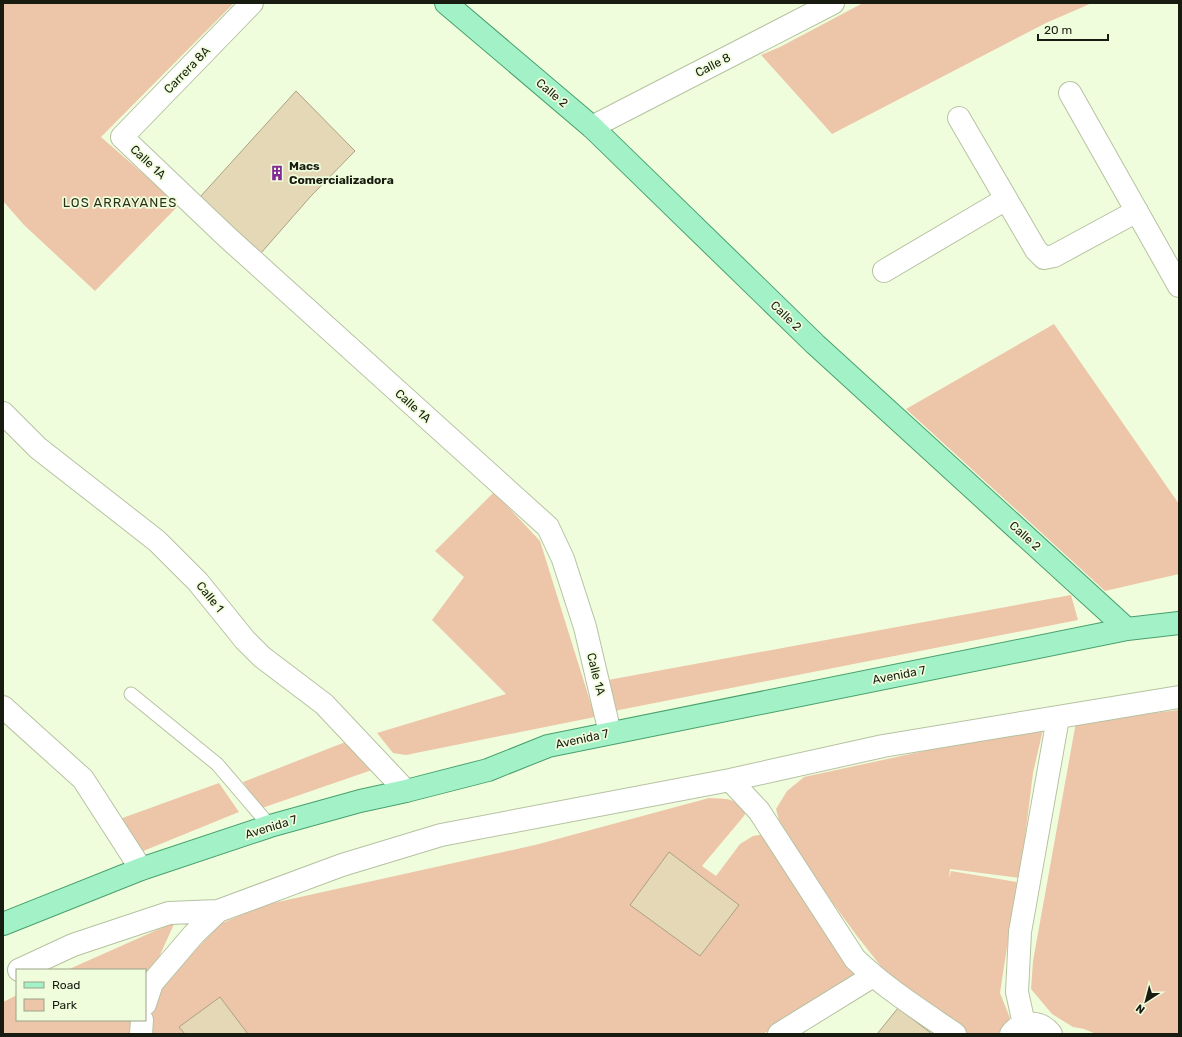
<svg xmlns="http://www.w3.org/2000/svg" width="1182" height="1037" font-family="Rubik,sans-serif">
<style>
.green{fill:#edc6a9}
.building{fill:#e4d8b7;stroke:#aca182}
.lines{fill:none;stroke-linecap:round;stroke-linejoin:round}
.lane-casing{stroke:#b6c2a2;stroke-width:15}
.street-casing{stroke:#b6c2a2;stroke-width:24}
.primary-casing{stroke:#49a06e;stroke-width:24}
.lane{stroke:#fff;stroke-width:13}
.street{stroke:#fff;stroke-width:22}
.primary{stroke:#a2f1c7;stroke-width:22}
.labels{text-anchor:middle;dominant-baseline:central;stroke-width:3.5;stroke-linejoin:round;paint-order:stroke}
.street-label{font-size:12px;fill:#181c10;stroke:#f0fddc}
.poi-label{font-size:12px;font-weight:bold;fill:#181c10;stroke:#f0fddc;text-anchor:start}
.neighbourhood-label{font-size:13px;letter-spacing:1px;fill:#2a3319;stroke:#f0fddc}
</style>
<rect width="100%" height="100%" fill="#f0fddc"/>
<path class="green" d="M 3,3 L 234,3 L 101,137 L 179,205 L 95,291 L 24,225 L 3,201 Z
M 863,3 L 1092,3 L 1046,23 L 832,134 L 761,55 L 780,47 Z
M 1054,324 L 1179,504 L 1179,574 L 1105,591 L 906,409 Z
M 494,492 L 540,541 L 595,717 L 406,755 L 393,753 L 377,733 L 506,694 L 432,620 L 464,577 L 435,551 Z
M 1071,595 L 1078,620 L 614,711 L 608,680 Z
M 1179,710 L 1179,1034 L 1096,1034 L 1084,1029 L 1073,1027 L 1052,1014 L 1031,989 L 1033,961 L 1076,722 Z
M 1044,725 L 1033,773 L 1020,878 L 950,869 L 949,878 L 951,871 L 1017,882 L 1000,993 L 1010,1018 L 1003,1029 L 997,1034 L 967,1034 L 963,1032 L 883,969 L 857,936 L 805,865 L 780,824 L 776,809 L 787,791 L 804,777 Z
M 348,741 L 372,770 L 262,808 L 243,782 Z
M 219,783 L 239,812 L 131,856 L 117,820 Z
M 709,798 C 727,799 734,797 746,812 L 744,816 L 702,866 L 716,876 L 740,844 L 753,836 L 766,834 L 862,976 L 763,1034 L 149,1034 L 150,1013 L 161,987 L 220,924 L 264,905 L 535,845 Z
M 175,922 L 145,988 L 145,970 L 67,970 Z
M 17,995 L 17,1020 L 134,1020 L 134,1034 L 3,1034 L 3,1002 Z"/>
<path class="building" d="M 296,91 L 355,151 L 311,196 L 261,253 L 200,197 Z
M 669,852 L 739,905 L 700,956 L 630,905 Z
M 220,997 L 248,1034 L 185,1034 L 179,1027 Z
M 898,1008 L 932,1034 L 877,1034 Z"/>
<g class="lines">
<g class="lane-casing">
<path id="lane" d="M 131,694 L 217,764 L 270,826"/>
</g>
<g class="street-casing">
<path id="street" d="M 252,3 L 122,137 L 227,237 L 548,527 L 563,559 L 585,627 L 610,733
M 1070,93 L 1179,286
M 959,118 L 1036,250 L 1044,258 L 1054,256 L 1137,211
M 592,127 L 833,3
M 884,271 L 1006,199
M 3,413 L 38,448 L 157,541 L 198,582 L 245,640 L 262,657 L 324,704 L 406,791
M 3,707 L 83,779 L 141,869
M 730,780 L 759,811 L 855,959 C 885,988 920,1010 955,1034
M 19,970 L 73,945 L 169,913 L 218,911 L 342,865 L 441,835 L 730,780 L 883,746 L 1179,697
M 145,1004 L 152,983 L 194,934 L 218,911
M 1024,1024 L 1017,992 L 1020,932 L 1058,718
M 141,1034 L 142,1020
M 779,1034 L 873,976
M 1011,1034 C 1022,1020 1040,1020 1051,1034"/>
</g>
<g class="primary-casing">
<path id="primary" d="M 446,3 L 592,127 L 815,344 L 1127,629
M 3,924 L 141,869 L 270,826 L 360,801 L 406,791 L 488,770 L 548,746 L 1127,629 L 1179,623"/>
</g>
<use href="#lane" class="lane"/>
<use href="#street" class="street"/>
<use href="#primary" class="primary"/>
</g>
<defs>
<g id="building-bare" transform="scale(1.2)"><path d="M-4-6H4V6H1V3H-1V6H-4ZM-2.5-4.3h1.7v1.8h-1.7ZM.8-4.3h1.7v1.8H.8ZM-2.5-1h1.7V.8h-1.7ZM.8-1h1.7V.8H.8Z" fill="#822996" stroke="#f0fddc" stroke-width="2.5" paint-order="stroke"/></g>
</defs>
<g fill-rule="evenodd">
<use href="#building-bare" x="277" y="173"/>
</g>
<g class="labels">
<g class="street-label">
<text transform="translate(713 65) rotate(-27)">Calle 8</text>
<text transform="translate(187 70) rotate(-46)">Carrera 8A</text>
<text transform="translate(552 93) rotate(40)">Calle 2</text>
<text transform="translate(148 162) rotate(43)">Calle 1A</text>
<text transform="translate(786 316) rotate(44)">Calle 2</text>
<text transform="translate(413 406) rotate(42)">Calle 1A</text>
<text transform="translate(1025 536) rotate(42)">Calle 2</text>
<text transform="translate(210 597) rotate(51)">Calle 1</text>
<text transform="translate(596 674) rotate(76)">Calle 1A</text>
<text transform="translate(899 675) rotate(-11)">Avenida 7</text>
<text transform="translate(582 739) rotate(-12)">Avenida 7</text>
<text transform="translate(271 827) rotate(-17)">Avenida 7</text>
</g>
<g class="poi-label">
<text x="289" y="166">Macs<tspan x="289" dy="14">Comercializadora</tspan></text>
</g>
<g class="neighbourhood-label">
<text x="120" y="202">LOS ARRAYANES</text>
</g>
</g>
<rect width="1182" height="1037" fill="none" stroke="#181c10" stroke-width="8"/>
<rect x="16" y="969" width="130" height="52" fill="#f0fddc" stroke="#9aa38a"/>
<rect x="24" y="982" width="20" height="6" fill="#a2f1c7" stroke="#9aa38a"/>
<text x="52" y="989" font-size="12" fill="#181c10">Road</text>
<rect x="24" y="999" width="20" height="12" fill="#edc6a9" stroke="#9aa38a"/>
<text x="52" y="1009" font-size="12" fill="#181c10">Park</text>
<g transform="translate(1146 1001) rotate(216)" stroke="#f0fddc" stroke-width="3" paint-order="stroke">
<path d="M0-3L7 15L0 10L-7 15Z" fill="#181c10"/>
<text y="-6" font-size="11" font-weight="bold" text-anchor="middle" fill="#181c10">N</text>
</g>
<path d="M1038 34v6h70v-6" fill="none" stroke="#181c10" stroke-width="2"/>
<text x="1044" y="34" font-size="12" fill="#181c10" stroke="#f0fddc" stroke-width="3" paint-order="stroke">20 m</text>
</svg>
